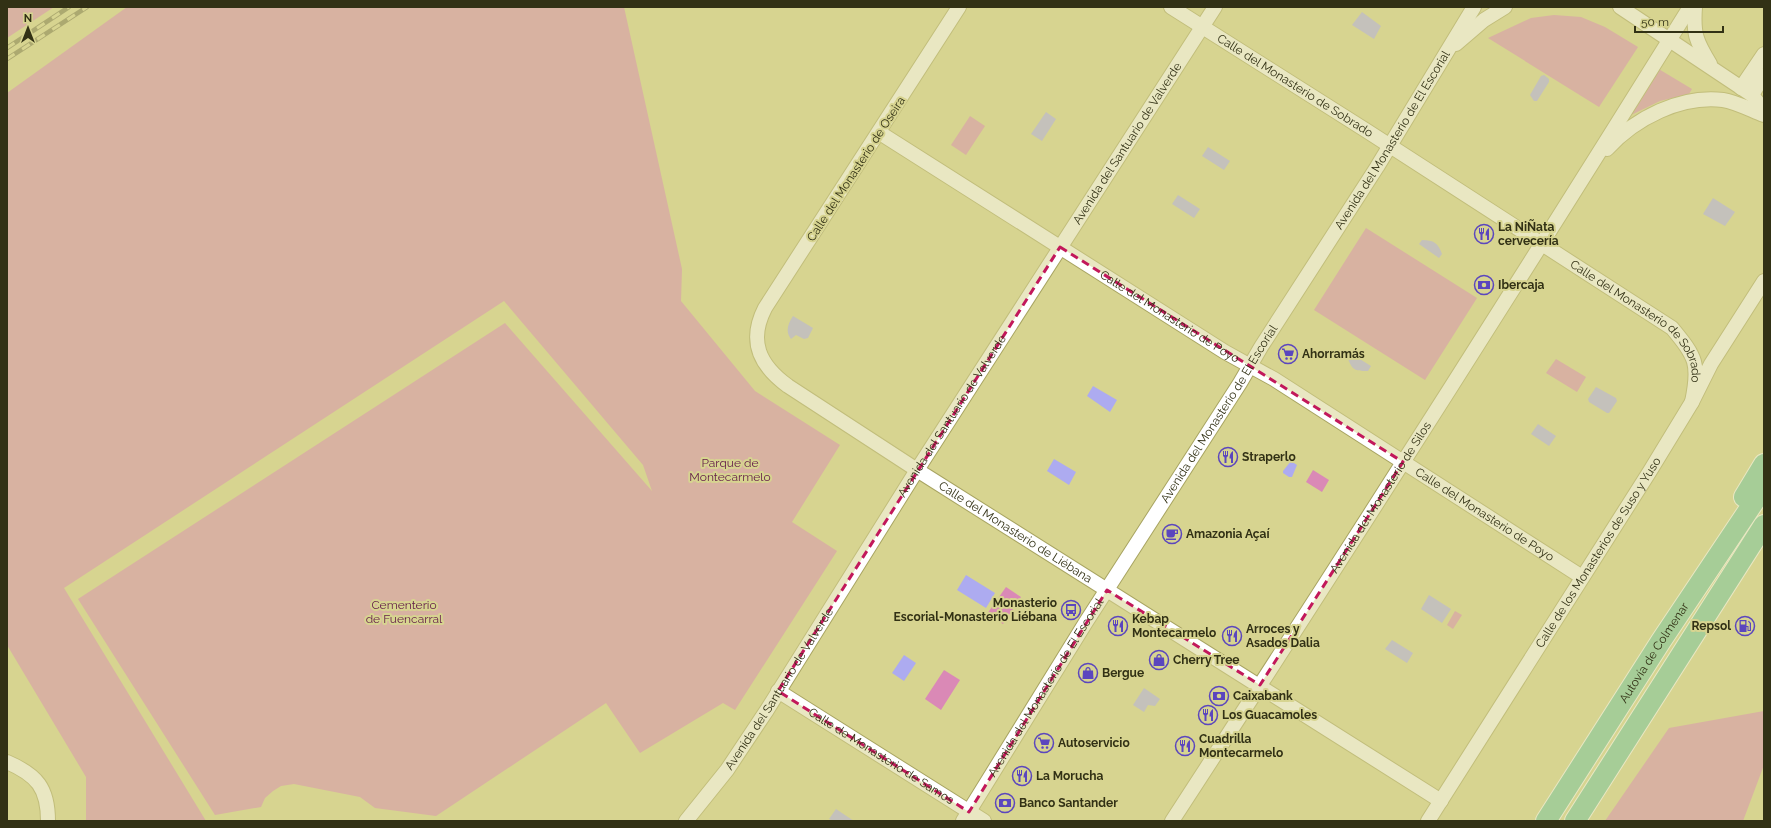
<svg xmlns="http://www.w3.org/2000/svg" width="1771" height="828" font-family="Raleway,sans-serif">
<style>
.green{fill:#da89b6}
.water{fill:#adabf0}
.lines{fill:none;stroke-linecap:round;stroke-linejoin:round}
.minor-casing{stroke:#a8a462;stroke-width:16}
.highway-casing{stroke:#fff;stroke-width:22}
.minor{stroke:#fff;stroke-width:14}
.highway{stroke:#6bc6a1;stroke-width:20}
.rail-casing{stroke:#79774a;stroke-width:4.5}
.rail{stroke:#d7d490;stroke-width:3;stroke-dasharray:9;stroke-linecap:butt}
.marked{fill:none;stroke:#c2185b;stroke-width:3;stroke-dasharray:8 5;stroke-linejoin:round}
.labels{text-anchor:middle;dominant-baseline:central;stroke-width:4;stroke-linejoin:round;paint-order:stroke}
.street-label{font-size:12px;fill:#323115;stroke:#d7d490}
.poi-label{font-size:12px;font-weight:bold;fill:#323115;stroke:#d7d490;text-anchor:start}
.park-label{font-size:12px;fill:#621a48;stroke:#d7d490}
</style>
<rect width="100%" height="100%" fill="#d7d490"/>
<path class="green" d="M 7,7 L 54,7 L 7,38 Z
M 127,7 L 624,7 L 682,269 L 681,301 L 755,391 L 840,445 L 792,522 L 837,551 L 735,710 L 723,703 L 640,753 L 606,703 L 436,816 L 375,808 L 360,797 L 294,784 L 281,786 L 273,791 L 265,798 L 261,807 L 215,815 L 78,599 L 505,323 L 652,491 L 643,465 L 504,301 L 64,588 L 206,821 L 86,821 L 86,777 L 7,645 L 7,93 Z
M 1554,15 L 1581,17 L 1605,27 L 1638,47 L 1599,107 L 1488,38 L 1531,18 Z
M 1657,68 L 1692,89 L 1689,94 L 1660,101 L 1629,116 Z
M 970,116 L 985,126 L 966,155 L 951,145 Z
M 1366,228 L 1477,298 L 1425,380 L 1314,310 Z
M 1556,359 L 1586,377 L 1577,392 L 1546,373 Z
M 1313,470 L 1329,480 L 1322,492 L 1306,482 Z
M 1006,587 L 1021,597 L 1003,624 L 987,614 Z
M 1455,611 L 1462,615 L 1453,629 L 1447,625 Z
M 944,670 L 960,680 L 941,710 L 925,699 Z
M 1764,711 L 1764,765 L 1743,821 L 1605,821 L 1669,728 Z"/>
<path class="water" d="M 1362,12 L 1381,26 L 1374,39 L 1352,25 Z
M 1544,75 L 1549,79 L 1549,82 L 1537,101 L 1534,101 L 1530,95 L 1541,76 Z
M 1046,112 L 1056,119 L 1042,141 L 1031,134 Z
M 1208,147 L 1230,161 L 1224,170 L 1202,156 Z
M 1178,195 L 1200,209 L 1194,218 L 1172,204 Z
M 1713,198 L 1735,212 L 1725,226 L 1703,214 Z
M 1422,240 C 1434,240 1438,243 1442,254 L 1439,258 L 1419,244 Z
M 793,316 L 813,328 L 808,338 L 804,339 L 796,335 L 791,339 C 785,331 788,324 793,316 Z
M 1350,353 L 1371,366 L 1368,371 C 1354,371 1352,370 1347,356 Z
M 1093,386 L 1117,400 L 1110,412 L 1087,396 Z
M 1596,387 L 1616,398 L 1617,401 L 1609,413 L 1607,413 L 1589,402 L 1588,399 Z
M 1538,424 L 1556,436 L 1549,446 L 1531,434 Z
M 1054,459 L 1076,472 L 1069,485 L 1047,471 Z
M 1291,461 L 1297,465 L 1292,477 L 1289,477 L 1283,473 L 1283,471 Z
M 966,575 L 995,593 L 986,608 L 957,590 Z
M 1429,595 L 1451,609 L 1442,623 L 1421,609 Z
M 1392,640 L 1413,653 L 1407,663 L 1385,649 Z
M 904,655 L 916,663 L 904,681 L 892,673 Z
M 1144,688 L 1160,699 L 1155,706 L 1148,705 L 1144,712 L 1133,705 Z
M 836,809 L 854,821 L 833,821 L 829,819 Z"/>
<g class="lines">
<g class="minor-casing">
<g id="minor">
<path id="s1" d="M 959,7 L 765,308 C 748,341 759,365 788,386 L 917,470 L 1441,801"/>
<path id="s2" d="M 1171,7 L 1367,131 L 1672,328 C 1696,357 1700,364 1692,402"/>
<path d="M 1620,7 L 1752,95 L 1764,110"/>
<path d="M 1695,7 C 1693,34 1696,41 1710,64"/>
<path d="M 1456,44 L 1484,20 L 1505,7"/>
<path d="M 1741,88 L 1764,54"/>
<path d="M 1752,95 L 1764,75"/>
<path id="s3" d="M 880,133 L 1225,352 L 1274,379 L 1582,577"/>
<path d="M 1607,149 C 1635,118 1681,95 1723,100 C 1736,102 1751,110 1764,115"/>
<path id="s4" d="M 778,691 L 984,821"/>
<path d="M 7,762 C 37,775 48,788 48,821"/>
<path id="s5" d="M 686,821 L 727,770 L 767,710 L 917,470 L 1215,7"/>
<path id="s6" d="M 963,821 L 1086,622 L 1240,383 L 1261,347 L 1377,167 L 1474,7"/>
<path id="s7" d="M 1172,821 C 1347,552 1520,280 1690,7"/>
<path id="s8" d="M 1428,821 L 1650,471 L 1692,402 L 1711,364 L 1764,281"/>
</g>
</g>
<g class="highway-casing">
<g id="highway">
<path d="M 1744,497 L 1764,464"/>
<path id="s9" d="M 1546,821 L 1661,641 L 1764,487"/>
<path d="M 1575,821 L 1764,525"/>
</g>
</g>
<use href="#minor" class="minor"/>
<use href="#highway" class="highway"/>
<g class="rail-casing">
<path id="rail" d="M 7,48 L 69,7
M 7,59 L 87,7"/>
</g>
<use href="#rail" class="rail"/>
</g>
<path d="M0 0H1771V828H0ZM 1060,247 L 1403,462 L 1260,685 L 1107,590 L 969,812 L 778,691 Z" fill="#d7d490" fill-opacity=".55" fill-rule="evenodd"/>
<path class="marked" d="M 1060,247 L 1403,462 L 1260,685 L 1107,590 L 969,812 L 778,691 Z"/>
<defs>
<g id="restaurant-ring" transform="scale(1)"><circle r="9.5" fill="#d7d490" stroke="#5b46be" stroke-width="1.5"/><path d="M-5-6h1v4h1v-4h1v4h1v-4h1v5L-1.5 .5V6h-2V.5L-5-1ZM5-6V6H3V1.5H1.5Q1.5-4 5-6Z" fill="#5b46be"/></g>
<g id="bank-ring" transform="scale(1)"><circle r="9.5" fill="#d7d490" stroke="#5b46be" stroke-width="1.5"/><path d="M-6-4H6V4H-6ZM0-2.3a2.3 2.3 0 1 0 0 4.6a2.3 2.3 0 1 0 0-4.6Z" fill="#5b46be"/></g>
<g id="supermarket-ring" transform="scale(1)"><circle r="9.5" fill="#d7d490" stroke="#5b46be" stroke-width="1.5"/><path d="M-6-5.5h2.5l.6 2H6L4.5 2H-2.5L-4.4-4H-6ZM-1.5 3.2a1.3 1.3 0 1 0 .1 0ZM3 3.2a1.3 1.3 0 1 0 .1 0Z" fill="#5b46be"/></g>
<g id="cafe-ring" transform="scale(1)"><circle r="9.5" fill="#d7d490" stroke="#5b46be" stroke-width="1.5"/><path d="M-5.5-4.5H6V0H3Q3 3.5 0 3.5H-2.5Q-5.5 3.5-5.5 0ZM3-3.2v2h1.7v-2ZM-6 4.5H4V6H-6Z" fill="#5b46be"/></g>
<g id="bus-ring" transform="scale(1)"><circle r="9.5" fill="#d7d490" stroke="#5b46be" stroke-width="1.5"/><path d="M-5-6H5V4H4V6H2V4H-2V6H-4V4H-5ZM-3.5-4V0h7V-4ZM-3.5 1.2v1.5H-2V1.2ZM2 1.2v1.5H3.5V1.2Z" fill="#5b46be"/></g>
<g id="fuel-ring" transform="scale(1)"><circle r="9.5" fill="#d7d490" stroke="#5b46be" stroke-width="1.5"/><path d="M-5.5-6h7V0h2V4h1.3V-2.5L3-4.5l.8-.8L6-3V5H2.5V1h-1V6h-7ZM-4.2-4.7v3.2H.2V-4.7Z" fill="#5b46be"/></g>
<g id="shop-ring" transform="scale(1)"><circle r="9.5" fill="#d7d490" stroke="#5b46be" stroke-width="1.5"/><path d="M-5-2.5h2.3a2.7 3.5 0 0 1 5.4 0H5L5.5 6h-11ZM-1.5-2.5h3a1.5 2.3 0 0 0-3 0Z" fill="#5b46be"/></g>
</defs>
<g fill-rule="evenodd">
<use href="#restaurant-ring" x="1484" y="234"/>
<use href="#bank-ring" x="1484" y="285"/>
<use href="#supermarket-ring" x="1288" y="354"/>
<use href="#restaurant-ring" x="1228" y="457"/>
<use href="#cafe-ring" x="1172" y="534"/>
<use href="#bus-ring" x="1071" y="610"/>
<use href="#restaurant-ring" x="1118" y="626"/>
<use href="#fuel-ring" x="1745" y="626"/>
<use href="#restaurant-ring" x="1232" y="636"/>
<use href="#shop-ring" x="1159" y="660"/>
<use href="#shop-ring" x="1088" y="673"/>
<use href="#bank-ring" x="1219" y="696"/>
<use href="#restaurant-ring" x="1208" y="715"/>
<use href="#supermarket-ring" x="1044" y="743"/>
<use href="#restaurant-ring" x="1185" y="746"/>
<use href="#restaurant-ring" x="1022" y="776"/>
<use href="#bank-ring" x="1005" y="803"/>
</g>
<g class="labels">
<g class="street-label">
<text stroke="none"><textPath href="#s2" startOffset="147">Calle del Monasterio de Sobrado</textPath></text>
<text stroke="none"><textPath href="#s6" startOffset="805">Avenida del Monasterio de El Escorial</textPath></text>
<text stroke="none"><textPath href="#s5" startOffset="809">Avenida del Santuario de Valverde</textPath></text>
<text transform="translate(856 169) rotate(-57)">Calle del Monasterio de Oseira</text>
<text stroke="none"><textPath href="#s3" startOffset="343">Calle del Monasterio de Poyo</textPath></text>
<text stroke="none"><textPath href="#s2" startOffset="566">Calle del Monasterio de Sobrado</textPath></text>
<text stroke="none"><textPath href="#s6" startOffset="481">Avenida del Monasterio de El Escorial</textPath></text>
<text stroke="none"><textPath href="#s5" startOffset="485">Avenida del Santuario de Valverde</textPath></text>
<text stroke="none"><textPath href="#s7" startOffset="385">Avenida del Monasterio de Silos</textPath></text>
<text stroke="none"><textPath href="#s3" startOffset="715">Calle del Monasterio de Poyo</textPath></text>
<text stroke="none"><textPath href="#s1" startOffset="719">Calle del Monasterio de Liébana</textPath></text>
<text stroke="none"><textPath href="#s8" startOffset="318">Calle de los Monasterios de Suso y Yuso</textPath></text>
<text stroke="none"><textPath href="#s9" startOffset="200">Autovía de Colmenar</textPath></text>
<text stroke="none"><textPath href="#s6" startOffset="157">Avenida del Monasterio de El Escorial</textPath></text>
<text stroke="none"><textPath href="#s5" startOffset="162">Avenida del Santuario de Valverde</textPath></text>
<text stroke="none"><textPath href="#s4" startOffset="122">Calle de Monasterio de Samos</textPath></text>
</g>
<g class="poi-label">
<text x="1498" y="227">La NiÑata<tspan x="1498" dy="14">cervecería</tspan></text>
<text x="1498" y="285">Ibercaja</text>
<text x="1302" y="354">Ahorramás</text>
<text x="1242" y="457">Straperlo</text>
<text x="1186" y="534">Amazonia Açaí</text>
<text x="1057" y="603" text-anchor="end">Monasterio<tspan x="1057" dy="14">Escorial-Monasterio Liébana</tspan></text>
<text x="1132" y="619">Kebap<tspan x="1132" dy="14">Montecarmelo</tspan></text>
<text x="1731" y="626" text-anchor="end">Repsol</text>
<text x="1246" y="629">Arroces y<tspan x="1246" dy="14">Asados Dalia</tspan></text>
<text x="1173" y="660">Cherry Tree</text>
<text x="1102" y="673">Bergue</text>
<text x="1233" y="696">Caixabank</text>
<text x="1222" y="715">Los Guacamoles</text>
<text x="1199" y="739">Cuadrilla<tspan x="1199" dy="14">Montecarmelo</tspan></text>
<text x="1058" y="743">Autoservicio</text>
<text x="1036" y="776">La Morucha</text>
<text x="1019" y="803">Banco Santander</text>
</g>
<g class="park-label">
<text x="730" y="463">Parque de<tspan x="730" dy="14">Montecarmelo</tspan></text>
<text x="404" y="605">Cementerio<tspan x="404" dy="14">de Fuencarral</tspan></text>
</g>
</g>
<rect width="1771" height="828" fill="none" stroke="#323115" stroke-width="16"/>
<g transform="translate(28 28)" stroke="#d7d490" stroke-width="3" paint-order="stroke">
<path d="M0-3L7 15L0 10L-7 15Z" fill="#323115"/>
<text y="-6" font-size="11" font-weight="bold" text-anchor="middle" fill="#323115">N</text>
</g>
<path d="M1635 26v6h88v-6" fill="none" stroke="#323115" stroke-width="2"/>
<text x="1641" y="26" font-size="12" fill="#323115" stroke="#d7d490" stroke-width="3" paint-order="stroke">50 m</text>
</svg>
